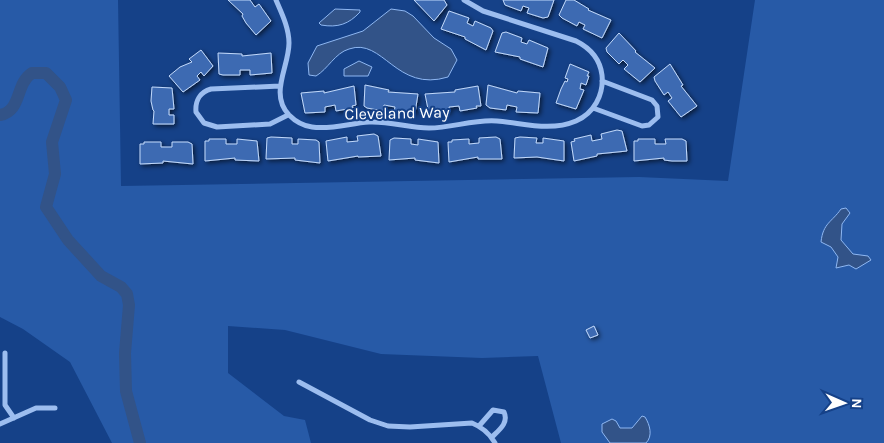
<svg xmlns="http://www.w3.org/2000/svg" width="884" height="443" font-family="Karla,sans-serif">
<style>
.green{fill:#275aa7}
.water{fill:#325388;stroke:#8eb7f2}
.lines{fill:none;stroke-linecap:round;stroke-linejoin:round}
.river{stroke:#325388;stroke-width:12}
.building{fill:#3d6bb2;stroke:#c2d9fb;filter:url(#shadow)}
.minor{stroke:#9cbdef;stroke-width:5}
.labels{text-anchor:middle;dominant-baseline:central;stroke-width:4;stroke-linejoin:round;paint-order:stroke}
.street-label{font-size:16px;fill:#fff;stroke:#154188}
</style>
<defs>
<filter id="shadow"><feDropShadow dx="2" dy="2" stdDeviation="2.5" flood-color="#0009"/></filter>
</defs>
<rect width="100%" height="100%" fill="#154188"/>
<path class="green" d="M 0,0 L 118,0 L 121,186 L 639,177 L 728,181 L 755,0 L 884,0 L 884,443 L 561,443 L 538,356 L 482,358 L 381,354 L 285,330 L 228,326 L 228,373 L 284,416 L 305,420 L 311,443 L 112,443 L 70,362 L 23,329 L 0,317 Z"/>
<path class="water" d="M 335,9 L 360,10 L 360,12 C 349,24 338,28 321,25 L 319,23 Z
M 391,9 L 405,11 L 413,16 L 434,38 L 451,49 L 457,60 L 448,77 C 396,93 383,37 349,49 C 335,53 328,69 316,76 L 309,75 L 308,63 L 317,46 L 363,31 Z
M 359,61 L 372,67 L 368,76 L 344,76 L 344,69 Z
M 846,208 L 850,213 L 842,224 L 841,240 L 853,254 L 868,256 L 871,260 L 856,269 L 849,265 L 836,268 L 838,257 L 831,247 L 821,242 C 823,223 832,222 841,209 Z
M 642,416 L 645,417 C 650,425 653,436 646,443 L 610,443 L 602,432 L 602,424 L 612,419 L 616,421 L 620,428 L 632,428 Z"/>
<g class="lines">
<path class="river" d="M 0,115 C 22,111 15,84 32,73 L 46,73 L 60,87 L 66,100 L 52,142 L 55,174 L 46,207 L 68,240 L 101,276 L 121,287 L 127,294 L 129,305 L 125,353 L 126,391 L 140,443"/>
</g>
<path class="building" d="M 228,0 L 250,0 L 255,7 L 259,4 L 271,21 L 256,35 L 246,23 L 242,16 L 243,14 Z
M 414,0 L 444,0 L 447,5 L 434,21 Z
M 503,0 L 554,0 L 548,17 L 543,18 L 527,13 L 529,8 L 523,6 L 521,11 L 505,5 Z
M 566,0 L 574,0 L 589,9 L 588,10 L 611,20 L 602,38 L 583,29 L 585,25 L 579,22 L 577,26 L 562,18 L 559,15 Z
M 449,11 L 469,18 L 467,23 L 473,26 L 475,21 L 491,28 L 493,31 L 486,50 L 465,39 L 465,37 L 441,29 Z
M 506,32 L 522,38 L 521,42 L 527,44 L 529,40 L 548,48 L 543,67 L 520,59 L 520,57 L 495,52 L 502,33 Z
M 619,33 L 636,51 L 635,52 L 655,68 L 640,82 L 624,69 L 628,65 L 623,60 L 619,64 L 607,52 L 606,48 Z
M 201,50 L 213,66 L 204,76 L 201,72 L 197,76 L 200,80 L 183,92 L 169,76 L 180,67 L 192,62 L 189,59 Z
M 218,53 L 242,54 L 242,56 L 271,53 L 272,73 L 250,75 L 250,70 L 240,70 L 240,75 L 223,75 L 219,74 Z
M 570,64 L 589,72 L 587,76 L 589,76 L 586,85 L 581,83 L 580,89 L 584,90 L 576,109 L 556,103 L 561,89 L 565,81 L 567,82 L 568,79 L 565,78 Z
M 670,64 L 683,85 L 681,86 L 697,106 L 681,117 L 668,101 L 672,98 L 668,92 L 664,95 L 655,81 L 654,77 Z
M 365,85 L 389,90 L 388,92 L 418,94 L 415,113 L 394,112 L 395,107 L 384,105 L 383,111 L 367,108 L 364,106 Z
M 488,85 L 517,93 L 518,91 L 540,93 L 538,113 L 516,112 L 517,107 L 507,105 L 506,110 L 490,108 L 486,105 Z
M 354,86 L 356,105 L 352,106 L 353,108 L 336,111 L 335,105 L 325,107 L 325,112 L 305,113 L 301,93 L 324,91 L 324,93 Z
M 478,86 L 481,106 L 476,106 L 477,108 L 460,111 L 459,106 L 449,107 L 450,112 L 429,114 L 425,94 L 455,92 L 455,90 Z
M 152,87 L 172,88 L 174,109 L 169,109 L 169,115 L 174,115 L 174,124 L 153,124 L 154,111 L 153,110 L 151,101 Z
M 617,130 L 622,131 L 627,151 L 597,154 L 597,156 L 574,161 L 571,142 L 575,141 L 574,139 L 591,135 L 592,141 L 602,139 L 601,134 Z
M 374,134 L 378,136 L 381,156 L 358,157 L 358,156 L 328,161 L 326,141 L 347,137 L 347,142 L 358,141 L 357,136 Z
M 271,137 L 292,138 L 292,144 L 298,144 L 298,139 L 316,140 L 319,142 L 320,163 L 295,160 L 295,158 L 266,159 L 267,138 Z
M 496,137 L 500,139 L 502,159 L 478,159 L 478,157 L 449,162 L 448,142 L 452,142 L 452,140 L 469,139 L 469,144 L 479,143 L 479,138 Z
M 520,137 L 537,138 L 536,143 L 543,143 L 543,138 L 564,141 L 564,161 L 537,157 L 514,158 L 515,138 Z
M 394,138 L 411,139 L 411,144 L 418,145 L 418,139 L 438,142 L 439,163 L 415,160 L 415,158 L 389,160 L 390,140 Z
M 209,139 L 226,139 L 226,144 L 237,144 L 237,139 L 257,141 L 259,161 L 235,160 L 235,158 L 205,161 L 205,141 L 209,141 Z
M 638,139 L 655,139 L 655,144 L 666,144 L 665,139 L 682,139 L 686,141 L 687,161 L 672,161 L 664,160 L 664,158 L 634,161 L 634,141 L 638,141 Z
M 144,142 L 161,142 L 161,147 L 172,147 L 172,142 L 188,142 L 192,144 L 193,164 L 163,161 L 163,163 L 140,164 L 140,144 L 144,144 Z
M 594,326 L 598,335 L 590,338 L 586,330 Z"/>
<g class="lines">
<path class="minor" d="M 276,0 C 282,14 289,28 289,43 C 289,67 269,94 289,115 C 296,122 304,126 312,127 C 331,130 351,123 369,122 C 390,121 409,128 429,128 C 452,128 474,119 497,121 C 523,123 550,132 576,121 C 594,113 604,95 602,75 C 600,59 590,48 576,41 L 483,11 L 464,0
M 280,86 L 211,89 C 200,92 195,101 196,112 L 204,123 L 217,127 L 270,124 L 288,115
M 593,108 L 642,126 L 649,125 L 658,117 L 657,106 L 652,100 L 602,81
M 5,353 L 5,405 L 14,418
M 299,382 L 370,420 L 388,426 L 410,427 L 472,423 C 482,427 490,434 495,443
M 0,424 L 36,408 L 55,408
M 479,426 L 493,410 L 504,412 C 509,423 499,430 492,437"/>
</g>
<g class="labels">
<g class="street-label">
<text transform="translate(397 113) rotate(-1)">Cleveland Way</text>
</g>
</g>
<g transform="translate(844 403) rotate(92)" stroke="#154188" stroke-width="4" paint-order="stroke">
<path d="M0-4L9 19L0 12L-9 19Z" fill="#ffffff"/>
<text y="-8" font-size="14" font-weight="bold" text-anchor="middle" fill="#ffffff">N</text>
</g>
</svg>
